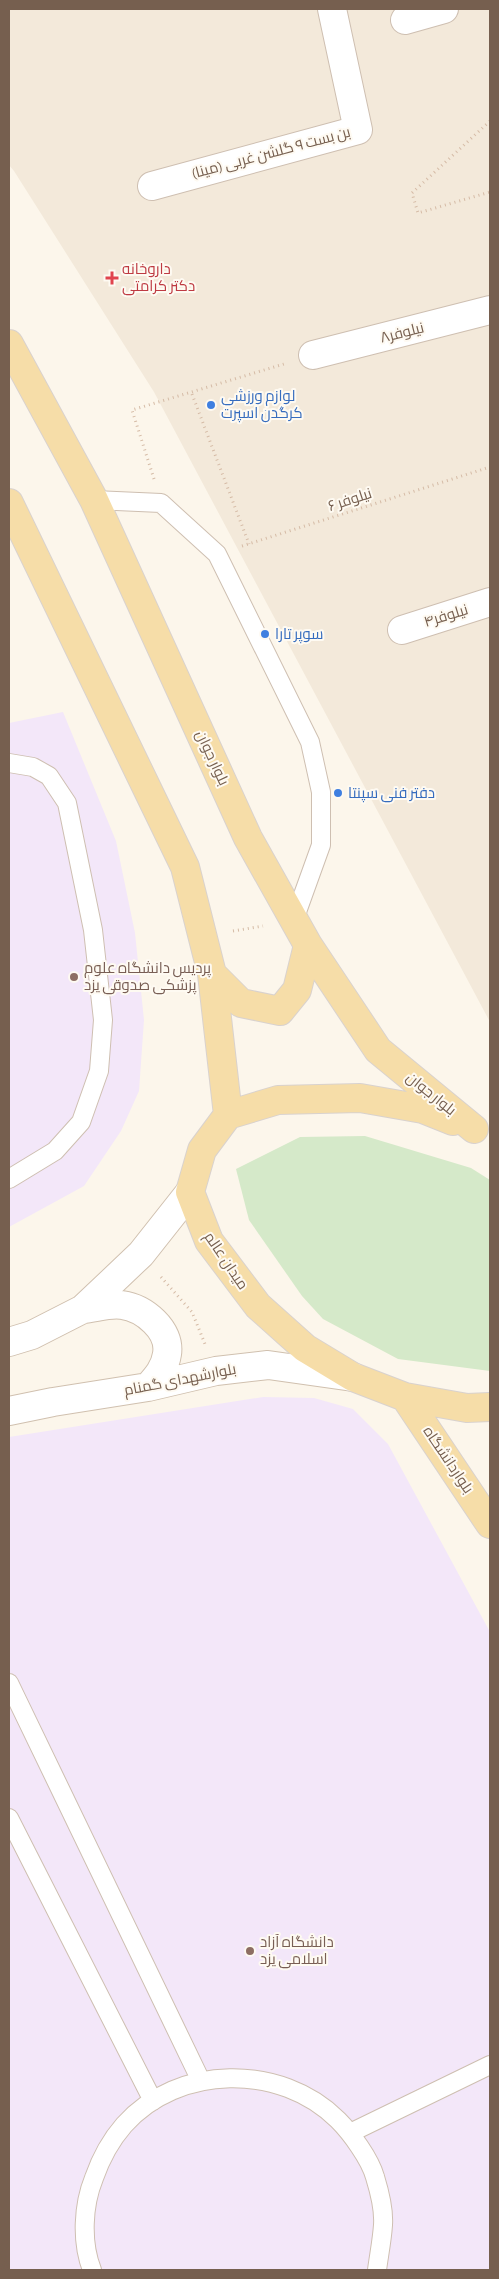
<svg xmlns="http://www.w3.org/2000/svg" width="499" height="2279" font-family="'Alegreya Sans',Cairo,sans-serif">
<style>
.residential{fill:#f3e9da}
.education{fill:#f3e7f9}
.green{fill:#d5e9c9}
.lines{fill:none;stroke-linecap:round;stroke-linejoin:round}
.service-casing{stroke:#cebfb1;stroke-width:20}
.minor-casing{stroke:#cebfb1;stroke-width:30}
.secondary-casing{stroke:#d0c0af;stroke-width:30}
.primary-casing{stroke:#d9d2ce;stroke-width:30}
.path{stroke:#d5bba6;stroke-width:3;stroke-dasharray:1 4;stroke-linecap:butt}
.service{stroke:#fff;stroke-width:18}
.minor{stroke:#fff;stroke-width:28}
.secondary{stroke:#fff;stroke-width:28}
.primary{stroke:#f6dda8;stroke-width:28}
.health-dot{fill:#e0444e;stroke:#fefaf2;stroke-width:2}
.shop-dot{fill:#3f7fe0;stroke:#fefaf2;stroke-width:2}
.education-dot{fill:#8d6e63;stroke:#fefaf2;stroke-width:2}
.labels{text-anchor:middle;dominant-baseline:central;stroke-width:4;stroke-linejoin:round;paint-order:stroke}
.street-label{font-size:15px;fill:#765f4f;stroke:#fefaf2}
.health-label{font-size:15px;fill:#be3a42;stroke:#fefaf2;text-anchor:start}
.shop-label{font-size:15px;fill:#366cbe;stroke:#fefaf2;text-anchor:start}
.education-label{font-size:15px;fill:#785e54;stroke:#fefaf2;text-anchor:start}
</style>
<rect width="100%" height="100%" fill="#fcf6eb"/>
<path class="residential" d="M 9,9 L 490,9 L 490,1022 L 154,392 L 14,171 L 9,165 Z"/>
<path class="education" d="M 63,712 L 116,841 L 135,933 L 144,1020 L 139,1091 L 121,1131 L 84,1186 L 9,1227 L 9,723 Z
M 263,1397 L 314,1398 L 353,1409 L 388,1444 L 490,1632 L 490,2270 L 9,2270 L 9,1437 Z"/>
<path class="green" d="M 365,1136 L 471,1168 L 490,1180 L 490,1371 L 398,1359 L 323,1319 L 302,1296 L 249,1220 L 236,1169 L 300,1137 Z"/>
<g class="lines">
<g class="service-casing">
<path id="service" d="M 94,500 L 161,503 L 217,554 L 310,742 L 321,792 L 321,845 L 294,920
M 9,763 L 33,767 L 49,776 L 67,803 L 93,930 L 103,1020 L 99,1071 L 81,1122 L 55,1151 L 9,1179
M 9,1683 L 201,2081
M 9,1818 L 153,2101
M 350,2133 L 490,2065
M 92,2270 C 81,2242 83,2205 94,2178 C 101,2158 110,2141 124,2125 C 178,2064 281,2063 338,2120 C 351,2133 370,2159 375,2177 C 379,2190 384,2211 383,2225 C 382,2240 379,2255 377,2270"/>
</g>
<g class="minor-casing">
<path id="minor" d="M 405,20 L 444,9
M 152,186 L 358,130 L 332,9
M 313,355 L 490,310
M 402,630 L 490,602"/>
</g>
<g class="secondary-casing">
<path id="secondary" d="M 83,1309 C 95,1308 110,1303 122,1305 C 144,1308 171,1330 167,1354 C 165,1368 157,1377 148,1387
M 9,1342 L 32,1335 L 83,1309 L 141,1254 L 190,1192
M 9,1411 L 53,1402 L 148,1387 L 216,1371 L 268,1365 L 353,1377"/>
</g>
<g class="primary-casing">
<path id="primary" d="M 9,344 L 94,500 L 248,838 L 308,945 L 378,1050 L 474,1129
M 9,503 L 185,867 L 212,974 L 228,1115
M 212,974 L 241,1003 L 280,1011 L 297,990 L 308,945
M 453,1121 L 423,1109 L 360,1098 L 278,1100 L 228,1115 L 202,1150 L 190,1192 L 209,1241 L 258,1306 L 305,1348 L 353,1377 L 405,1397 L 467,1408 L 490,1407
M 405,1397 L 490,1524"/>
</g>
<path class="path" d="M 490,121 L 412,193 L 418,213 L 490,192
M 192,394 L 249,544
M 154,479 L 132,410 L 284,364
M 242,546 L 490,467
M 233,931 L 263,926
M 161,1277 L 192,1312 L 205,1344"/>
<use href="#service" class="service"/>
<use href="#minor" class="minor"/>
<use href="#secondary" class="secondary"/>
<use href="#primary" class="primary"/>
</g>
<path class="health-dot" d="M109.5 270.5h5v5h5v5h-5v5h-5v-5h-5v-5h5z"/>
<g class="shop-dot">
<circle cx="211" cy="405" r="5"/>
<circle cx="265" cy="634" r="5"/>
<circle cx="338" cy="793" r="5"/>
</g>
<g class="education-dot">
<circle cx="74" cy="977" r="5"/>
<circle cx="250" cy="1951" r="5"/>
</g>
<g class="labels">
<g class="street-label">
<text transform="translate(271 153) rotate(-15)">بن بست ۹ گلشن غربی (مینا)</text>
<text transform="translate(402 333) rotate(-14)">نیلوفر۸</text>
<text transform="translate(350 500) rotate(-18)">نیلوفر ۶</text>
<text transform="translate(446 616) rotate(-17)">نیلوفر۴</text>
<text transform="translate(212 758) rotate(65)">بلوار جوان</text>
<text transform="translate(431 1094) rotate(39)">بلوار جوان</text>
<text transform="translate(226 1261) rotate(56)">میدان عالم</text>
<text transform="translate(180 1380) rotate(-11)">بلوارشهدای گمنام</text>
<text transform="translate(448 1460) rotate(56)">بلواردانشگاه</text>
</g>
<g class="health-label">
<text x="122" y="269">داروخانه<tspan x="122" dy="17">دکتر کرامتی</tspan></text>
</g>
<g class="shop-label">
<text x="221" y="396">لوازم ورزشی<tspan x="221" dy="17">کرگدن اسپرت</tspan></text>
<text x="275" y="634">سوپر تارا</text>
<text x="348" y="793">دفتر فنی سپنتا</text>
</g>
<g class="education-label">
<text x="84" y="968">پردیس دانشگاه علوم<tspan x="84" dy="17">پزشکی صدوقی یزد</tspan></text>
<text x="260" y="1942">دانشگاه آزاد<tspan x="260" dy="17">اسلامی یزد</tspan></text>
</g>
</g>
<rect width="499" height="2279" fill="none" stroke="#765f4f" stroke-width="20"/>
</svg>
